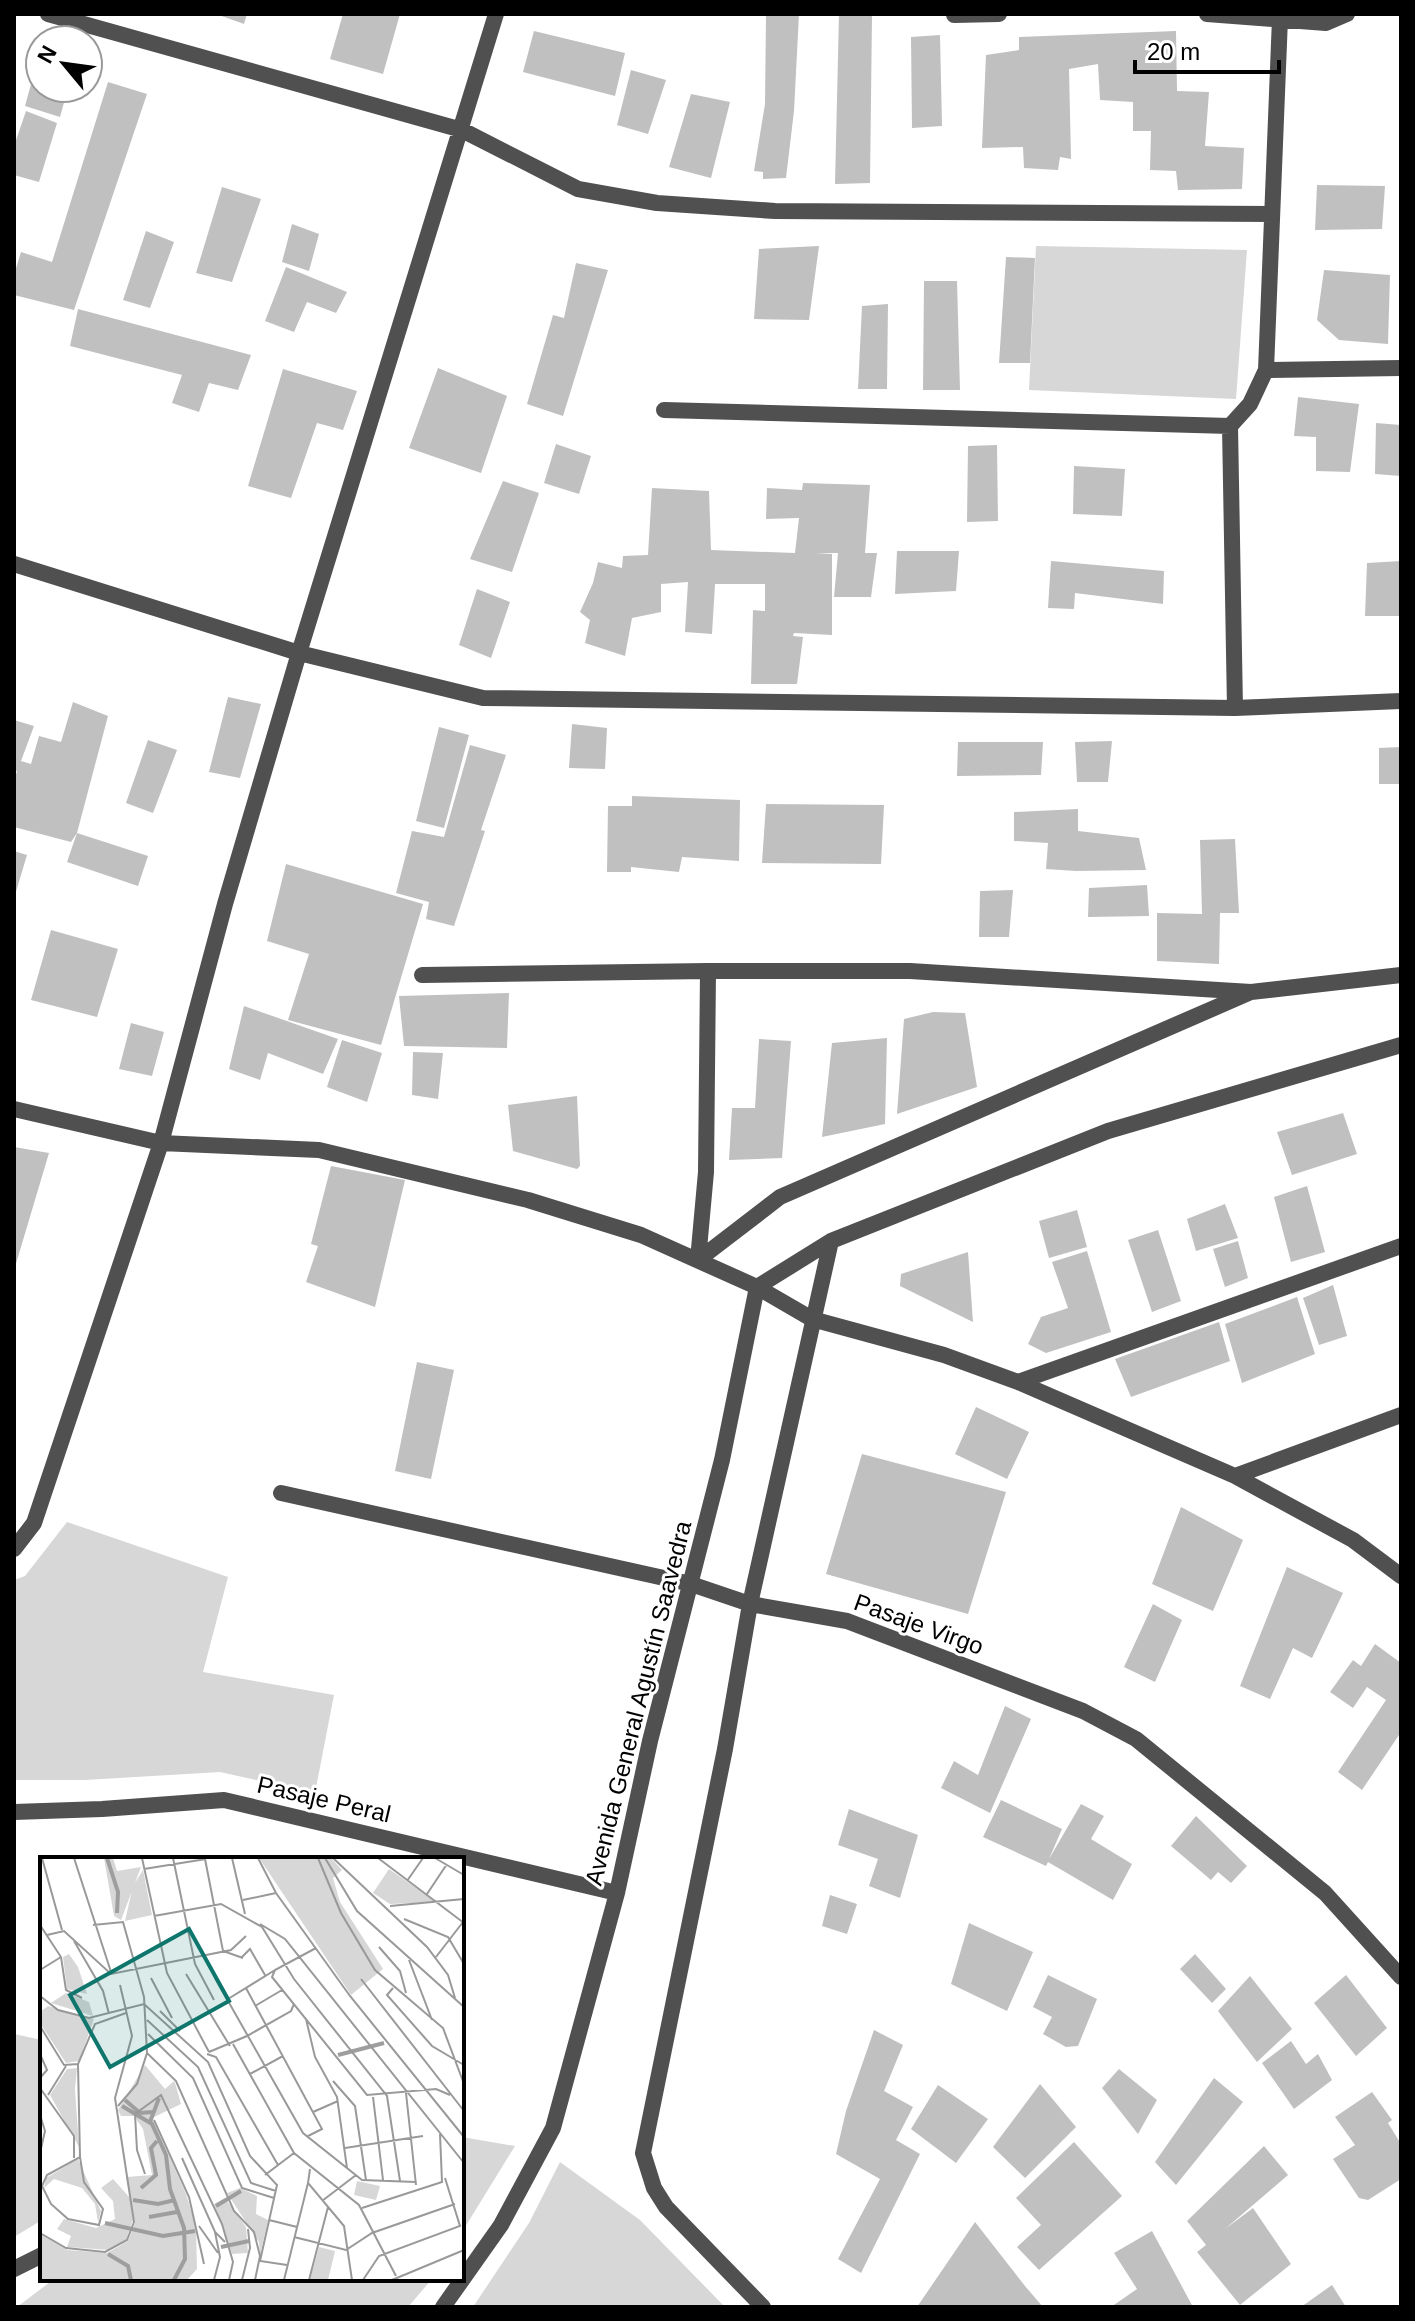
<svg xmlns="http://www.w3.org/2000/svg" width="1415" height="2321" font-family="Arial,sans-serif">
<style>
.green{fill:#d7d7d7}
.building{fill:#c0c0c0}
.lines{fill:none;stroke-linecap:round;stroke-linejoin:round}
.minor{stroke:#505050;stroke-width:16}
.labels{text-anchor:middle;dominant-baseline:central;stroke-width:6;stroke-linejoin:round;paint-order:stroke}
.street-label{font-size:24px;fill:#000;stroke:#fff}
.inset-river{fill:none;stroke:#9e9e9e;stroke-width:4}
.inset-road{fill:none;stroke:#999;stroke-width:2}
.view{fill:#0f766e;fill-opacity:0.15;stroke:#0f766e;stroke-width:4}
.inset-edge{fill:none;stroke:#000;stroke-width:4}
</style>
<rect width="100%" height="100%" fill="#fff"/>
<path class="green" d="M 1036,246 L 1247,250 L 1236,399 L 1029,390 Z
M 67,1522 L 228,1577 L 203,1672 L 334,1695 L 315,1793 L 220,1772 L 85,1780 L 14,1780 L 14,1580 L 25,1576 Z
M 14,2034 L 42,2040 L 42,2220 L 14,2237 Z
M 462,2137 L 515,2146 L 462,2232 Z
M 560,2162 L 640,2220 L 725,2307 L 473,2307 L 529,2223 Z
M 54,2279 L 432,2279 L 408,2307 L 17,2307 Z"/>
<path class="building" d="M 216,14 L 247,14 L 244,24 Z
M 343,14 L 400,14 L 383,74 L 330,59 Z
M 766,14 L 799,14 L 794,111 L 786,178 L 763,179 L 763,172 L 754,171 L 765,104 Z
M 839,14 L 872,14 L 870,183 L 835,184 Z
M 534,31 L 625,53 L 615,96 L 523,72 Z
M 1176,31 L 1177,91 L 1209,92 L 1205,146 L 1244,148 L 1242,189 L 1178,190 L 1176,171 L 1150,170 L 1151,131 L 1133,131 L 1133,102 L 1100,100 L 1098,64 L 1069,69 L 1071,159 L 1060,157 L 1058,170 L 1024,168 L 1023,147 L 982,148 L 986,55 L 1019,50 L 1019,37 Z
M 940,35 L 942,126 L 912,128 L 911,37 Z
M 39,55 L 40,88 L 68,88 L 60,117 L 25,106 Z
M 631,70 L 666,80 L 648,134 L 617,125 Z
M 108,82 L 147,94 L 74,310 L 14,295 L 14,275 L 21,252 L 52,262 Z
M 691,94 L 730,102 L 711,178 L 669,167 Z
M 26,111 L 57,123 L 39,182 L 14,175 L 14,146 Z
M 1317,185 L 1385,186 L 1382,229 L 1315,230 Z
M 222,187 L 261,199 L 232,282 L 196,273 Z
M 292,224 L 319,234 L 309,271 L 282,262 Z
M 146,231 L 174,242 L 150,308 L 123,300 Z
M 819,246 L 809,320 L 754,319 L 759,249 Z
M 1006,257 L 1035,258 L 1030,363 L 999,363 Z
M 576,263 L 608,270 L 563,416 L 527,404 L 553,315 L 564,318 Z
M 286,267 L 347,292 L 336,313 L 307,302 L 294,332 L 265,321 Z
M 1324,270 L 1390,275 L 1388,344 L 1339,340 L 1317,320 Z
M 924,281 L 957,281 L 960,390 L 923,390 Z
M 888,304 L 887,389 L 858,389 L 862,306 Z
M 78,309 L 251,355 L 238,390 L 209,383 L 199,412 L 172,403 L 182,375 L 70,346 Z
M 438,368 L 507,396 L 481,473 L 409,448 Z
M 283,369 L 357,391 L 343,430 L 317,423 L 291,498 L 248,486 Z
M 1298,397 L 1359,404 L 1350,472 L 1316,471 L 1316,437 L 1294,436 Z
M 1376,423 L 1401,425 L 1401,476 L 1375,474 Z
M 556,444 L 591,456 L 579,494 L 544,483 Z
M 997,445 L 998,521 L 967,522 L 968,446 Z
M 1074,466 L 1125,469 L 1122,516 L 1073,514 Z
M 503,481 L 539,493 L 512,572 L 470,559 Z
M 803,483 L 870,485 L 865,553 L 877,553 L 871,597 L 834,597 L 838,553 L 816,553 L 832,554 L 832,635 L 794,633 L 793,636 L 803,637 L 797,684 L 751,684 L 753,610 L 765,611 L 765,584 L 715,584 L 712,634 L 685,632 L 688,582 L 661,584 L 661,612 L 632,618 L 625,656 L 585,643 L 590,620 L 580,612 L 593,583 L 598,562 L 622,568 L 623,556 L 648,555 L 652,488 L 709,491 L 711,550 L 795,553 L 799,518 L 766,519 L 767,488 L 802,490 Z
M 897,551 L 959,551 L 956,591 L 895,594 Z
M 1051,561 L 1164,571 L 1163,604 L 1075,593 L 1074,609 L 1048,608 Z
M 1401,561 L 1401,616 L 1365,616 L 1367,563 Z
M 477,589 L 510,602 L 491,658 L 459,645 Z
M 228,697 L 261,704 L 240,778 L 209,772 Z
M 73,702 L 108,716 L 77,833 L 71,842 L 14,827 L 14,781 L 17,771 L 14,770 L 14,720 L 34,726 L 21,761 L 31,764 L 39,736 L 61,742 Z
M 572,724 L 607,728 L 605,769 L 569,768 Z
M 439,727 L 469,735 L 444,828 L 416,821 Z
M 148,740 L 177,750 L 153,813 L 126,803 Z
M 1112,741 L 1108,782 L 1077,782 L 1075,742 Z
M 958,742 L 1043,742 L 1041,775 L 957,776 Z
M 470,745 L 506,755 L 481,830 L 485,831 L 454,926 L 426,919 L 429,902 L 396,893 L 412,831 L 444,837 Z
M 1401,747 L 1401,784 L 1379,784 L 1379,748 Z
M 632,796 L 740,800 L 739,861 L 682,857 L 679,872 L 631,867 L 631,872 L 607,872 L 608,806 L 632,806 Z
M 766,804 L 884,805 L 881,864 L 762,863 Z
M 1078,809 L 1078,831 L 1139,838 L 1146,870 L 1076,871 L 1046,869 L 1048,843 L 1014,841 L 1014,812 Z
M 77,833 L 148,856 L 138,886 L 67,862 Z
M 1235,839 L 1239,913 L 1220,913 L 1219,964 L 1157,961 L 1157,913 L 1202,914 L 1200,840 Z
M 14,851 L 27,855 L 15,895 L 14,894 Z
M 286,864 L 423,904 L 381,1045 L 288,1020 L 309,954 L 267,941 Z
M 1147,885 L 1149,916 L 1088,917 L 1089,888 Z
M 1013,890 L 1009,937 L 979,937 L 980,891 Z
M 51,930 L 118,949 L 97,1017 L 31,1000 Z
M 509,993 L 507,1048 L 404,1046 L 399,996 Z
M 244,1006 L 338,1039 L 323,1074 L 268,1053 L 260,1080 L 229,1069 Z
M 933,1012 L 965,1013 L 977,1087 L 897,1114 L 904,1019 Z
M 131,1023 L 164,1032 L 152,1076 L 119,1069 Z
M 887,1038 L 885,1124 L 822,1137 L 832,1043 Z
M 759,1039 L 791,1041 L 782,1158 L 729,1160 L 732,1108 L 755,1108 Z
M 342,1040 L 382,1053 L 367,1102 L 327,1087 Z
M 413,1052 L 443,1053 L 438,1099 L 412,1095 Z
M 577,1096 L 580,1166 L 577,1169 L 513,1151 L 508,1105 Z
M 1343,1113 L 1357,1154 L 1292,1175 L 1277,1132 Z
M 14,1147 L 49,1153 L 15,1267 L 14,1267 Z
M 331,1166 L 405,1180 L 375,1307 L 306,1282 L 318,1246 L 311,1244 Z
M 1307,1186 L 1325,1252 L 1291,1262 L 1274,1197 Z
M 1225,1204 L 1238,1238 L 1196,1251 L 1187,1219 Z
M 1077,1210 L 1087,1247 L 1049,1258 L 1039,1221 Z
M 1158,1230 L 1181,1301 L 1152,1312 L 1128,1240 Z
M 1238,1241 L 1248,1278 L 1225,1287 L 1213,1249 Z
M 1087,1251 L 1111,1332 L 1046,1353 L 1028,1344 L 1041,1317 L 1068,1308 L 1052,1262 Z
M 968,1252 L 973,1322 L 900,1286 L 901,1274 Z
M 1333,1285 L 1347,1336 L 1319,1345 L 1303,1298 Z
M 1297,1297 L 1315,1354 L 1242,1383 L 1225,1324 Z
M 1219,1322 L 1230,1361 L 1131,1397 L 1115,1359 Z
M 417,1362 L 454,1370 L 431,1479 L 395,1471 Z
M 976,1407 L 1029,1432 L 1007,1479 L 955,1454 Z
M 862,1454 L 1006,1492 L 968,1614 L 826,1574 Z
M 1181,1507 L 1243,1540 L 1213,1611 L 1152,1584 Z
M 1287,1567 L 1343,1593 L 1312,1658 L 1293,1648 L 1270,1699 L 1240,1686 Z
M 1153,1604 L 1182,1620 L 1155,1682 L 1124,1667 Z
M 1375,1644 L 1401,1663 L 1401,1732 L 1362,1790 L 1338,1772 L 1386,1700 L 1367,1687 L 1353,1708 L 1330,1692 L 1353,1660 L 1361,1666 Z
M 1005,1706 L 1031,1719 L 990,1813 L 941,1788 L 954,1761 L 978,1775 Z
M 1001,1800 L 1062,1829 L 1049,1859 L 1081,1804 L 1104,1816 L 1091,1839 L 1132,1864 L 1113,1900 L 1048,1862 L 1046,1866 L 983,1837 Z
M 849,1809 L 918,1835 L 900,1898 L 869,1886 L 878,1859 L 838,1845 Z
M 1196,1816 L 1247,1866 L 1231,1883 L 1218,1872 L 1211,1880 L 1171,1846 Z
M 830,1895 L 857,1904 L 847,1934 L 822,1926 Z
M 969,1923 L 1033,1952 L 1007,2011 L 951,1984 Z
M 1195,1954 L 1226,1989 L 1212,2003 L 1180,1969 Z
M 1048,1975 L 1097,1999 L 1078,2046 L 1066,2047 L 1043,2034 L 1052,2017 L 1033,2007 Z
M 1346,1975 L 1387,2028 L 1356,2056 L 1314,2003 Z
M 1250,1976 L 1292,2029 L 1257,2062 L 1218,2011 Z
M 874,2030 L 903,2045 L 884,2091 L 913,2107 L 896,2140 L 920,2154 L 861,2273 L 838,2259 L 880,2179 L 836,2154 L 846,2111 Z
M 1291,2041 L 1306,2064 L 1318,2054 L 1332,2080 L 1294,2109 L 1262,2063 Z
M 1119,2069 L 1157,2100 L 1138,2134 L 1102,2088 Z
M 1214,2078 L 1243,2102 L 1176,2185 L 1155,2162 Z
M 1040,2084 L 1076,2127 L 1025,2178 L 993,2147 Z
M 938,2085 L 988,2119 L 956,2163 L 911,2129 Z
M 1372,2092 L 1392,2120 L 1388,2123 L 1401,2144 L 1401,2179 L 1368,2200 L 1359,2198 L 1333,2159 L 1355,2145 L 1335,2117 Z
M 1074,2142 L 1122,2196 L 1039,2270 L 1017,2247 L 1041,2225 L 1016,2198 Z
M 1264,2146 L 1288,2175 L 1225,2229 L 1253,2208 L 1291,2264 L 1240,2305 L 1197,2252 L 1206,2245 L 1187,2221 Z
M 975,2222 L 1025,2286 L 1043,2307 L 917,2307 Z
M 1152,2231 L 1193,2307 L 1111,2307 L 1137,2289 L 1114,2253 Z
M 1332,2285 L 1346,2307 L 1301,2307 Z"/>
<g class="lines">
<path class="minor" d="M 48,14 L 462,130 L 578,189 L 657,203 L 775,211 L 1272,214
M 1207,14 L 1326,23 L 1347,14
M 954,15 L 999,14
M 1266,370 L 1280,18
M 664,410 L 1230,426 L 1250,404 L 1266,370 L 1401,368
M 1230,426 L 1235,708
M 14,564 L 299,653 L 483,698 L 1235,708 L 1401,701
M 422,975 L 708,971 L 910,971 L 1251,992
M 14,1109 L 161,1143 L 319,1150 L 528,1200 L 641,1235 L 757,1287 L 812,1319 L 944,1355 L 1018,1382 L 1235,1476 L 1353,1540 L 1401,1576
M 698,1260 L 780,1197 L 1251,992 L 1401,975
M 698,1260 L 706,1172 L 708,971
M 1018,1382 L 1401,1246
M 1235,1476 L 1401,1415
M 281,1493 L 691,1584 L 750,1604 L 847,1621 L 1083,1711 L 1136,1739 L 1325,1893 L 1401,1977
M 14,1549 L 34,1523 L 161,1143 L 225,904 L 299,653 L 496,14
M 14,1812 L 102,1809 L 224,1800 L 617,1893
M 14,2269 L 42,2255
M 443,2307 L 501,2225 L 553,2128 L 617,1893 L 650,1741 L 722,1460 L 757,1287 L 831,1241 L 1108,1131 L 1401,1045
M 763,2307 L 666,2207 L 654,2188 L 643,2153 L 725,1749 L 750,1604 L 831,1241"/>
</g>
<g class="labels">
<g class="street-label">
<text transform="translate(919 1624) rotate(20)">Pasaje Virgo</text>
<text transform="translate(638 1703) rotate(-76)">Avenida General Agustín Saavedra</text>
<text transform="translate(324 1799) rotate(13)">Pasaje Peral</text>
</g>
</g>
<g transform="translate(40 1857)">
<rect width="424" height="424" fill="#fff"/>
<path d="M 64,1 L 73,1 L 77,14 L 101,10 L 81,63 L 74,59 ZM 219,1 L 291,1 L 302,13 L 293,21 L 300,45 L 343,112 L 311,138 ZM 349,12 L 396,45 L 350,47 L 333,36 ZM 103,13 L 112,58 L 85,64 L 93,29 ZM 29,97 L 38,110 L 47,137 L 27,132 L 23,100 ZM 26,136 L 49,145 L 53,159 L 11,146 ZM 8,149 L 54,162 L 39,204 L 26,206 L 0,166 L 0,155 ZM 105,208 L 125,232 L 134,224 L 136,229 L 141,247 L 112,261 L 146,337 L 156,370 L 157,412 L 147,423 L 0,423 L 0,377 L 27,393 L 67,396 L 88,384 L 95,366 L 86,320 L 112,318 L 103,272 L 94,259 L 81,259 L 78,253 ZM 37,211 L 35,232 L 39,290 L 10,238 L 27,212 ZM 38,302 L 61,354 L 58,365 L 55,347 L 42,331 L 14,322 L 4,331 L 6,321 ZM 73,322 L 90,341 L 93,363 L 86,383 L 70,393 L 27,390 L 31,379 L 17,372 L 24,362 L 56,371 L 75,362 L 73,344 L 61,331 ZM 317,324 L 340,329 L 336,343 L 314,338 ZM 200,331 L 217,339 L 216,357 L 228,363 L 220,398 L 219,385 L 187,336 ZM 185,341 L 206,370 L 208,396 L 192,397 L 174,347 ZM 279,390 L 295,394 L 288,423 L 270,422 Z" fill="#d7d7d7"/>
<path class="inset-river" d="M 67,1 L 78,35 L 77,56M 298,198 L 344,186M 85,243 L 100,256 L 113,255M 82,249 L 112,267 L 126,298 L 130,332 L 144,371 L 145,402 L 134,423M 110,265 L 119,241M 101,331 L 116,318 L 111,291 L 117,284M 93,343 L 118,347 L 135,343M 176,349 L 201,334M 109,360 L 137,355M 65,366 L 123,379 L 155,374M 181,390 L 209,384M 68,397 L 88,409 L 91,423"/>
<path class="inset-road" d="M 2,1 L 22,73M 34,1 L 71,115M 102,1 L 127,116 L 169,195M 133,1 L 155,107 L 174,143M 192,1 L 205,57M 218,1 L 236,36 L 310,139 L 424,280M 278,1 L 301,56 L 335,113 L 403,171 L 424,227M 285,1 L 317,54 L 424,150M 293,1 L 387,90 L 408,118 L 415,141M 338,1 L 424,66M 395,1 L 424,18M 165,2 L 183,94 L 203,101M 104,12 L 166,2M 367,24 L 383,1M 387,37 L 407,7M 203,43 L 236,36M 350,49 L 424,42M 114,59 L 181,47 L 222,70 L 254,122 L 347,239 L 360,324M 364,62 L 408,80 L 424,107M 220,67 L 245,82 L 424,306M 0,68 L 21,100 L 26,133 L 42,141M 53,68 L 83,65 L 104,140 L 107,196 L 97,227 L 78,249M 7,78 L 24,74 L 71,117 L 191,93 L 206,79M 34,84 L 63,134 L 69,157M 339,90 L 360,114 L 366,136M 276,91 L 235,113 L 232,120 L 327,238 L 396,232 L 410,238M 396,100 L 423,65M 201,101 L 210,92 L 225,118M 369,103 L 392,163M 0,113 L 21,100M 146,117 L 190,189M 111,121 L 132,161M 175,121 L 263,276 L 322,323 L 376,325M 321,122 L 424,254M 206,131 L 282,272 L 268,279M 353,131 L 347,138 L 392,189 L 424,208M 0,139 L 18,153 L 49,161 L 104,147 L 168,205 L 210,299 L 237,328 L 220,404 L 247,408M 188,142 L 235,113M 215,149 L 242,133M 120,154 L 140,174M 266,162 L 275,200 L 297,240 L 307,311M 107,163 L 158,210 L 211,326 L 236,334M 0,169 L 24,208 L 38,207M 108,177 L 153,221 L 202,331 L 234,341M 193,187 L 254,296 L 319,348 L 356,419M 169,195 L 207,179 L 251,154 L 254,147M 107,196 L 136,224 L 194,354 L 214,375 L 220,399 L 215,423M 0,197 L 7,213 L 0,221M 167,197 L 176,200 L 238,308M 210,217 L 243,199M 293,224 L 315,249 L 326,323M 0,231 L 34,279 L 34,301M 366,236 L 376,328M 8,238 L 26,209M 333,240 L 343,323M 273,255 L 298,244M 0,258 L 5,274 L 0,296M 114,263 L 149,340 L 164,407M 305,291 L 383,279M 40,300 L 44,325 L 63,352 L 59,368 L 28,362 L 11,347 L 2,329 L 7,318 ZM 40,300 L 38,207 L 55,167 L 86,156M 142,301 L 175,375 L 185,385M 270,312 L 268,326 L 304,369 L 312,423M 105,317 L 97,293 L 95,257 L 121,238 L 182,367 L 193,405 L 189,423M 225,318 L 254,296M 282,344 L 316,318M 322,351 L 402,325 L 400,277M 229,363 L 257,370M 159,369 L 178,396M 0,376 L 26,391 L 65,395 L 87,383 L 94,365 L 75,241 L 92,179 L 80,128M 254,380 L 306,393 L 332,376 L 415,347M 174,423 L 180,400 L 175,375M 202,423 L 210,391 L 208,372M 244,423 L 268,326M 269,423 L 288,350M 323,423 L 339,399 L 420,369 L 405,321M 352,423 L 424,393"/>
<path class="view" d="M 149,72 L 189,144 L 70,210 L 30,138 Z"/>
<rect width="424" height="424" class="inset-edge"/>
</g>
<rect width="1415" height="2321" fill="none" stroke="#000000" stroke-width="32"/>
<g transform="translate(64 64) rotate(299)"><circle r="38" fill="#ffffff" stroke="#999999" stroke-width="2"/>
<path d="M0-6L14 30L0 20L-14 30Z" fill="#000000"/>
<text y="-12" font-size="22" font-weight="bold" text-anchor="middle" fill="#000000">N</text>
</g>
<path d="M1135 60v12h144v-12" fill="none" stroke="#000000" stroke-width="4"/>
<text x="1147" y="60" font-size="24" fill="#000000" stroke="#ffffff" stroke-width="6" paint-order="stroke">20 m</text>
</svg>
